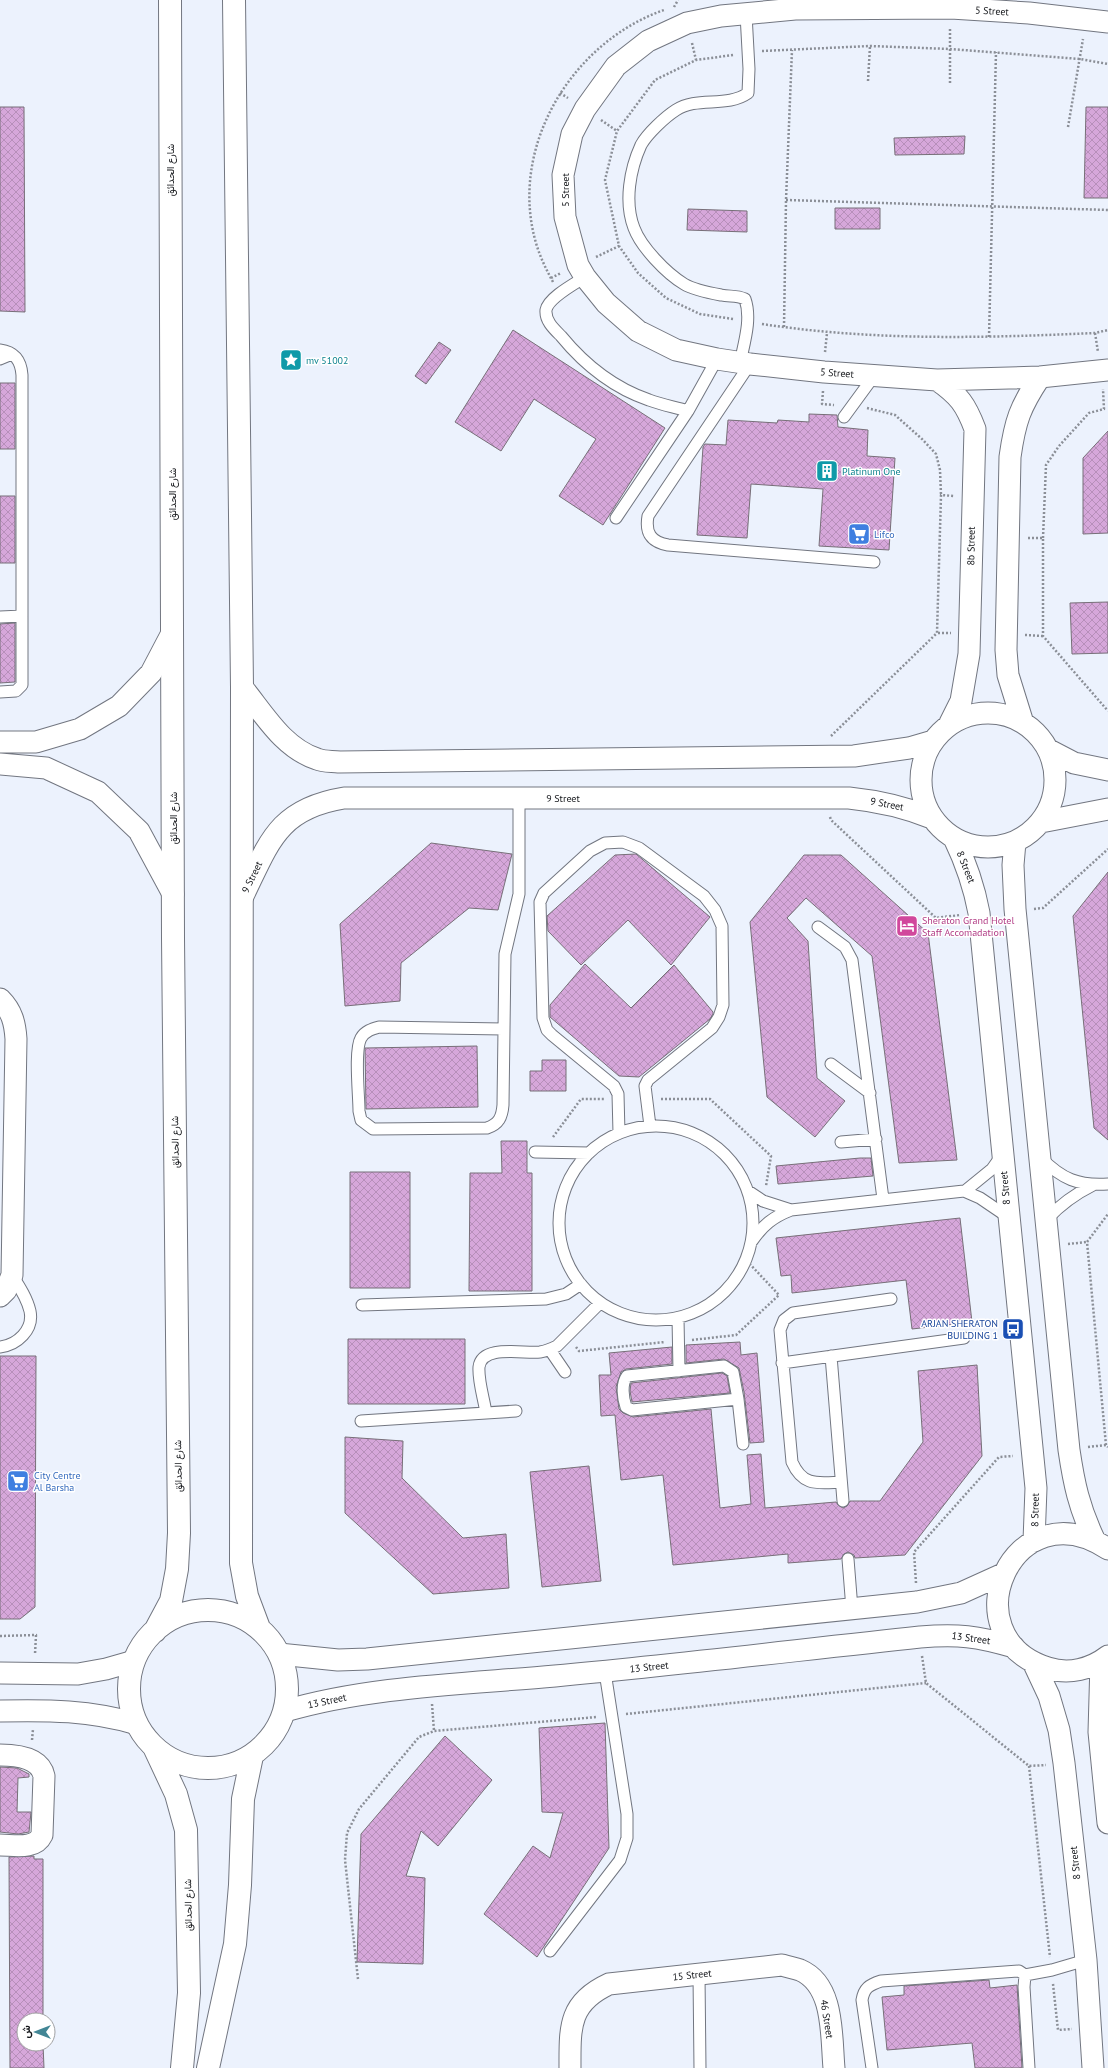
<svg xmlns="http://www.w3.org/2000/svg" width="1108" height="2068" font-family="'PT Sans',Vazirmatn,sans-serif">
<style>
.building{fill:url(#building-cross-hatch);stroke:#776f78}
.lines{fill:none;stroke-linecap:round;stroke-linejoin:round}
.service-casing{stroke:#727680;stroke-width:13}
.minor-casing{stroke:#727680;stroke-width:23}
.tertiary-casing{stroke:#727680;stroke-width:24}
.path{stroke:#8b8f97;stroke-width:2.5;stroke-dasharray:2 2;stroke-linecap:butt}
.service{stroke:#fff;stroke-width:11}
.minor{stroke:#fff;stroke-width:21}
.tertiary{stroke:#fff;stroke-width:22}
.labels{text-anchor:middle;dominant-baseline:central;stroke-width:3;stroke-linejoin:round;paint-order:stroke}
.street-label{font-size:10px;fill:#131519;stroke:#fff}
.culture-label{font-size:10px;fill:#0d838f;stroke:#fff;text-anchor:start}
.shop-label{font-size:10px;fill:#366cbe;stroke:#fff;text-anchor:start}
.hotel-label{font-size:10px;fill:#b23c85;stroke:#fff;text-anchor:start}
.transit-label{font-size:10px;fill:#164399;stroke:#fff;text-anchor:end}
</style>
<defs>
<pattern id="building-cross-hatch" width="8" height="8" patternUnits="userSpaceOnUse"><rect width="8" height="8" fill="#d6a7da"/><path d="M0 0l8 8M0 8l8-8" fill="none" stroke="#b78fba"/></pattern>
</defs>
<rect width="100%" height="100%" fill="#ecf2fd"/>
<path class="building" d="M 0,107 L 24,107 L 25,312 L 0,311 Z
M 1086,107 L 1108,107 L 1108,198 L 1084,198 Z
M 965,136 L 964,154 L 895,155 L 894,138 Z
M 835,208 L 880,208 L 880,229 L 835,229 Z
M 688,209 L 747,211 L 747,232 L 687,230 Z
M 513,330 L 665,428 L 603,525 L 559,496 L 596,439 L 534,399 L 501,451 L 455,422 Z
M 439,342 L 451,350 L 426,384 L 415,376 Z
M 0,383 L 15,383 L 15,449 L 0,449 Z
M 809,414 L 837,415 L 838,427 L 868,430 L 867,456 L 895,458 L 889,550 L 819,546 L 823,489 L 751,484 L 747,538 L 697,535 L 703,447 L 705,444 L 726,445 L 728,420 L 777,423 L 778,420 L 809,422 Z
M 1108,431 L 1108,533 L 1083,534 L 1083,458 Z
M 0,496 L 15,496 L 15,563 L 0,563 Z
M 1108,602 L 1108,653 L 1072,654 L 1070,603 Z
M 15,623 L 15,682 L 0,683 L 0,624 Z
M 431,843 L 512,854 L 498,910 L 469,908 L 401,963 L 400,1001 L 345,1006 L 340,924 Z
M 636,854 L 710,917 L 671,965 L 628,920 L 581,965 L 548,931 L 547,916 L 615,855 Z
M 804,855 L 841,855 L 928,933 L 957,1160 L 899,1163 L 872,956 L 806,898 L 787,918 L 808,941 L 817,1078 L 845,1101 L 815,1137 L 767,1097 L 750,922 Z
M 1108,872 L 1108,1140 L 1094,1128 L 1073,916 Z
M 585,964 L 631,1008 L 674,965 L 713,1012 L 713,1014 L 710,1019 L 639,1077 L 619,1076 L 550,1017 L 550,1005 Z
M 477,1046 L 478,1107 L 366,1109 L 365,1048 Z
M 542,1060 L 566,1060 L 566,1091 L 530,1091 L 530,1071 L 542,1071 Z
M 501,1141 L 527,1141 L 527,1173 L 532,1173 L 532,1291 L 469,1291 L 470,1173 L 502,1173 Z
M 860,1158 L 871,1158 L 873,1176 L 778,1184 L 776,1166 Z
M 350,1172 L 410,1172 L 410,1288 L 350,1288 Z
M 960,1218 L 972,1322 L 912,1329 L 906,1280 L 792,1293 L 791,1275 L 781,1276 L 776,1238 Z
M 348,1339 L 465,1339 L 465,1404 L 348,1404 Z
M 740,1342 L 741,1355 L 757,1353 L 764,1442 L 750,1443 L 744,1392 L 739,1368 L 724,1359 L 686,1363 L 686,1345 Z
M 672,1347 L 672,1364 L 626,1369 L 621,1372 L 616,1387 L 619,1409 L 623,1413 L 633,1417 L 711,1409 L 720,1508 L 751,1504 L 747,1455 L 761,1454 L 765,1508 L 836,1502 L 838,1505 L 843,1508 L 847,1506 L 850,1501 L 880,1501 L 923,1442 L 918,1371 L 977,1365 L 982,1456 L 905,1555 L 855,1558 L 854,1555 L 848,1552 L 844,1554 L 841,1559 L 788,1563 L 788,1554 L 673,1565 L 663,1475 L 621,1480 L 615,1415 L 601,1416 L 599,1375 L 611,1375 L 609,1353 Z
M 0,1356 L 36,1356 L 35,1607 L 20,1619 L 0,1619 Z
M 722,1373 L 727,1376 L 730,1393 L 632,1402 L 630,1391 L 631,1383 Z
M 345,1437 L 403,1441 L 402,1478 L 463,1538 L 506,1534 L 509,1588 L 433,1594 L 345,1513 Z
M 589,1466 L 601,1581 L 542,1587 L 530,1472 Z
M 605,1723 L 609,1848 L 537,1957 L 484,1914 L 533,1846 L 550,1858 L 563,1813 L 542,1812 L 539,1728 Z
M 445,1736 L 492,1780 L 438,1846 L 421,1831 L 406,1876 L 425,1878 L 423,1964 L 357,1962 L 361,1834 Z
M 0,1767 L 17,1768 L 29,1774 L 29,1777 L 18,1778 L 17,1812 L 31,1812 L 29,1832 L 18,1834 L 0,1832 Z
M 34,1856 L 34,1859 L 43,1859 L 43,2020 L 24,2020 L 24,2044 L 43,2044 L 44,2068 L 10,2068 L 9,1857 Z
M 989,1980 L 990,1988 L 1017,1985 L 1022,2068 L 975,2068 L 972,2043 L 887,2050 L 882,1997 L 904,1995 L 904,1986 Z"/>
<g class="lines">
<g class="service-casing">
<path id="service" d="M 585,277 C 574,284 548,298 546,310 C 545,321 554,329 561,336 C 584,364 614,388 649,400 C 662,405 675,407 688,411
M 0,350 C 15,352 21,361 22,375 L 22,685 L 16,691 L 0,692
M 0,359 L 12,354
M 740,363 C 744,343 752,319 745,299 C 736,295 730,297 721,295 C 710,293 694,290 684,284 C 666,273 641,247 634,228 C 624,202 630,169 641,145 C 647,134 665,117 676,110 C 697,96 727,108 748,93 L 749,69 L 746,14
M 750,364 L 648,516 C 645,533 651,542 668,545 L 874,562
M 844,417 L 874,376
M 616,518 L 688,411 L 717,359
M 0,617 L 22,616
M 818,927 L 845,947 L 852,960 L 883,1199
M 503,1029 L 379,1027 C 372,1029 365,1031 361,1038 C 354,1050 359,1095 359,1111 L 361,1120 L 373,1129 L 487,1128 C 499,1124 502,1117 503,1105 L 505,954 L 519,894 L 519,798
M 831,1064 L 870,1093
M559 1223a97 97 0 1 1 194 0a97 97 0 1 1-194 0Z
M 619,1133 L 618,1094 L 614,1086 L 552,1035 L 547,1030 L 543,1018 L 540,902 L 544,893 L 590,851 L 605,843 L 623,842 L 639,848 L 704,896 L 715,910 L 722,926 L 723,1005 L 719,1017 L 712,1028 L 648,1080 L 645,1086 L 650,1126
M 841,1142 L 876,1139
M 535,1152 L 589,1153
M 1041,1158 C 1062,1179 1078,1186 1108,1184
M 748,1191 L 763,1201 L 791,1210
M 965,1191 L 992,1169 L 1002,1155
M 1047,1219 C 1061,1204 1075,1194 1093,1185
M 752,1241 C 763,1225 773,1217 791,1210 L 964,1191 L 980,1198 L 1008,1217
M 362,1305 L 546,1299 L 566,1294 L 581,1284
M 678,1318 L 679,1371
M 0,1347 C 17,1345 34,1330 30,1311 C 27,1298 19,1286 12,1275
M 550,1350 L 565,1372
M 831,1356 L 843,1501
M 782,1363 L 964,1338
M 724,1366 L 733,1372 L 738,1399 L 632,1410 L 626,1407 C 623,1398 621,1384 627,1376 Z
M 738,1399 L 743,1444
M 486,1413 C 484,1399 478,1381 479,1367 C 482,1344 524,1354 540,1352 C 546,1351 551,1349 557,1346 L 600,1303
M 361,1421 L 516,1411
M 841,1482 C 818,1483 803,1487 792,1462 L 780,1330 L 784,1320 L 793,1313 L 891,1299
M 848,1559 L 852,1609
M 550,1951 L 620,1860 L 627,1838 L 627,1814 L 605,1672
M 699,1975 L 700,2068
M 1025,1975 L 1052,1970 L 1086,1960
M 872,2068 L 862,2000 C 864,1988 869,1985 881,1981 L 1019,1971 L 1025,1975 L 1024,1987 L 1029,2068"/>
</g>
<g class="minor-casing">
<path id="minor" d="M 1108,22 L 1029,13 L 951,8 L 795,9 L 721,16 L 687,23 L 648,41 L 616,66 L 585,109 L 572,134 L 563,175 L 565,217 L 578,265 L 585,277 L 606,303 L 638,331 L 676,350 L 717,359 L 750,364 L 824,372 L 937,380 L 1040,377 L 1108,370
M 937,380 C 959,395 966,405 975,429 L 969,654 L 961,701 L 950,723
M 242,687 C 264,714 283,748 317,759 C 324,762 332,761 339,762 L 854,756 L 909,748 L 933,741
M921 780a67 67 0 1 1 134 0a67 67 0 1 1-134 0Z
M 1022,720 L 1008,675 L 1006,650 L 1010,457 C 1015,421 1020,407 1040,377
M 0,742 L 36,742 L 80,729 L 119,706 L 151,673 L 172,633
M 1049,750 L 1074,763 L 1108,770
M 0,764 L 46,768 L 98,792 L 139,831 L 173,894
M 1041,822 L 1108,809
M 954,838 C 966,863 974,886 979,913 L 1036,1488 L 1034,1541
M 1015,842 L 1013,865 L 1015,909 L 1069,1450 C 1074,1484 1079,1507 1094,1539
M 242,898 C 269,843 277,809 344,798 L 849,798 C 878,801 905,807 932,818
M 0,999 C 12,1011 15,1023 16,1039 L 12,1275 L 6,1290 L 0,1296
M 1108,1549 C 1014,1486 947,1636 1048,1668 C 1069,1675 1091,1669 1108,1656
M 279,1654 L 338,1660 L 367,1659 L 917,1602 L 961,1593 L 1003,1574
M 1101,1662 L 1099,1732 L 1108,1823
M 1034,1664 L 1049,1696 L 1059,1730 L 1064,1763 L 1086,1960 L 1093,2068
M 0,1673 L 78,1674 L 106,1669 L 134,1661
M 0,1711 C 48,1710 90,1710 137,1724
M 285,1711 C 370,1686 467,1684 555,1676 C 677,1665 798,1650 920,1637 C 958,1634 977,1636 1014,1647
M 0,1755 C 16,1755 40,1757 44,1776 L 42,1835 C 35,1850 14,1845 0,1845
M 570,2068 C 570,2028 568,2003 609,1984 L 782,1965 C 788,1967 794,1968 800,1970 C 835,1985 831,2037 834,2068"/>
</g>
<g class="tertiary-casing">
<path id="tertiary" d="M 234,0 L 242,687 L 241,1563 L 247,1596 L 259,1628
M129 1689a79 79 0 1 1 158 0a79 79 0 1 1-158 0Z
M 155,1631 L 171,1601 L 177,1569 L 179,1533 L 173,938 L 170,0
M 154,1747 L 176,1794 L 186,1830 L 189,1993 L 182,2068
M 208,2068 L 235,1944 L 240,1885 L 243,1799 L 252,1756"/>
</g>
<path class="path" d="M 674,7 L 678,0
M 692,43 L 696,60
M 762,51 L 870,46 L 950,49 L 1080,59 L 1108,64
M 868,81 L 870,46
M 950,83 L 950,27
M 560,93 L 568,98
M 601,120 L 617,131
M 1068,127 L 1083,39
M 786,200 L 1108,210
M 596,257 L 619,246
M 551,278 L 561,273
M 553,282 C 546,269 540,257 536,243 C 508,147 572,42 664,10
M 733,319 L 700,314 L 666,298 L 638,273 L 619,246 L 605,180 L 617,131 L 655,80 L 696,60 L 733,55
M 762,324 C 873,341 984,338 1095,333 L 1108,330
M 784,327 L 786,200 L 792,50
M 1095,333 L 1098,352
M 989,337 L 996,52
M 825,352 L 827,333
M 823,391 L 822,404 L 834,405
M 867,408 L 895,415 L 922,439 L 936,454 L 940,470 L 941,495
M 1028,538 L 1043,538 L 1043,636 L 1108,711
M 1043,538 L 1046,465 L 1059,446 L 1089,413 L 1104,409 L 1103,389
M 938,633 L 951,633
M 1025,635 L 1043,636
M 831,736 L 937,633 L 941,495 L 954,496
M 830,817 L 831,820 L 936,918 L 960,915
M 1034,909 L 1043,908 L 1108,849
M 661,1099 L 710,1099 L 771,1156 L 766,1186
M 553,1137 L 581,1099 L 604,1099
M 1068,1244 L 1087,1242
M 692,1340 L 736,1335 L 779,1295 L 746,1260
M 576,1347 L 579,1351 L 665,1342
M 1106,1445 L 1087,1242 L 1108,1214
M 1088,1447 L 1106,1445 L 1108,1447
M 916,1583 L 914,1552 L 999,1457 L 1013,1456
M 0,1636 L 36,1635 L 35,1654
M 922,1656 L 926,1683 L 1029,1766 L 1046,1765
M 432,1704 L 434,1731
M 626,1714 L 926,1683
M 32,1740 L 33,1729
M 1029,1766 L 1050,1957
M 358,1979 L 345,1860 L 347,1833 L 359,1809 L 419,1737 L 434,1731 L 597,1717
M 1053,1984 L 1058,2030 L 1072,2029"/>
<use href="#service" class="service"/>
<use href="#minor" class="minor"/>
<use href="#tertiary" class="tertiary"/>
</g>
<defs>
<g id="sight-square" transform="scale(1.15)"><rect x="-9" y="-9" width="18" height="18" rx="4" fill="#0f9aa8" stroke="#fff"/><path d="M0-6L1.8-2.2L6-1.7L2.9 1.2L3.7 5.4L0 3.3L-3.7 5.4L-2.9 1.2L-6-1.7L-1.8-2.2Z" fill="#fff"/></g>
<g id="building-square" transform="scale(1.15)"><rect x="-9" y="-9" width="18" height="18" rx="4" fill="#0f9aa8" stroke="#fff"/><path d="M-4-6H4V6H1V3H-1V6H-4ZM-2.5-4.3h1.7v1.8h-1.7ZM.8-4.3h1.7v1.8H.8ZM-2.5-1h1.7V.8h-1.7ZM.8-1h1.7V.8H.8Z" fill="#fff"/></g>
<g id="supermarket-square" transform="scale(1.15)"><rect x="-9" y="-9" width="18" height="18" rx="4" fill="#3f7fe0" stroke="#fff"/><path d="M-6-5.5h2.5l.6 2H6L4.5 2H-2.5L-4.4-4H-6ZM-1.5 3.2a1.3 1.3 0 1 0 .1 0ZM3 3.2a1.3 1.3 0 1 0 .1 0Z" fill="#fff"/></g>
<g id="hotel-square" transform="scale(1.15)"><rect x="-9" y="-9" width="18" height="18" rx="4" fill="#d1479c" stroke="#fff"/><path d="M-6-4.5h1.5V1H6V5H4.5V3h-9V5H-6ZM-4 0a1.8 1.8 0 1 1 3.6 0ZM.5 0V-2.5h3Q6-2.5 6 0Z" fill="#fff"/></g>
<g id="bus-square" transform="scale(1.15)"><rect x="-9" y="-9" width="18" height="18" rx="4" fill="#1a4fb4" stroke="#fff"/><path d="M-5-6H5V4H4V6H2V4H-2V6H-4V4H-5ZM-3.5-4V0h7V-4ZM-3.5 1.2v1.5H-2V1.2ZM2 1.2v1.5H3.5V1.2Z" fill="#fff"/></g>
</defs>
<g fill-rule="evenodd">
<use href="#sight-square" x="291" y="360"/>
<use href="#building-square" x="827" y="471"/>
<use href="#supermarket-square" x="859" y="534"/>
<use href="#hotel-square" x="907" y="926"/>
<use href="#bus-square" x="1013" y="1329"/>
<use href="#supermarket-square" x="18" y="1481"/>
</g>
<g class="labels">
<g class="street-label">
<text transform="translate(992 11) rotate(3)">5 Street</text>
<text transform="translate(170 170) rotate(-90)">شارع الحدائق</text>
<text transform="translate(565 190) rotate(-90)">5 Street</text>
<text transform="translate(837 373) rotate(4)">5 Street</text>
<text transform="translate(172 494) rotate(-90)">شارع الحدائق</text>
<text transform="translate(971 546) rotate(-89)">8b Street</text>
<text x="563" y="798">9 Street</text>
<text transform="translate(887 804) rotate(11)">9 Street</text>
<text transform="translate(173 818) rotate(-90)">شارع الحدائق</text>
<text transform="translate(966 867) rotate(68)">8 Street</text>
<text transform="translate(252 877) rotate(-64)">9 Street</text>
<text transform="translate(175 1142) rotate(-91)">شارع الحدائق</text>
<text transform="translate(1005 1188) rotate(-95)">8 Street</text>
<text transform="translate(178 1466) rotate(-91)">شارع الحدائق</text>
<text transform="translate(1035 1510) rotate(-89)">8 Street</text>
<text transform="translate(971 1638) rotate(8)">13 Street</text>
<text transform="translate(649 1667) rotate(-6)">13 Street</text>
<text transform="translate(327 1701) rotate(-12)">13 Street</text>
<text transform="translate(1075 1863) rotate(-96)">8 Street</text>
<text transform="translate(188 1905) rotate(-91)">شارع الحدائق</text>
<text transform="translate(692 1975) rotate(-6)">15 Street</text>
<text transform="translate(827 2019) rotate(81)">46 Street</text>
</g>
<g class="culture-label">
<text x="306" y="360">mv 51002</text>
<text x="842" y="471">Platinum One</text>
</g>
<g class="shop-label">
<text x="874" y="534">Lifco</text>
<text x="34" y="1475">City Centre<tspan x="34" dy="12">Al Barsha</tspan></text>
</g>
<g class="hotel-label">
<text x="922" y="920">Sheraton Grand Hotel<tspan x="922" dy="12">Staff Accomadation</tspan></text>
</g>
<g class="transit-label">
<text x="998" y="1323">ARJAN SHERATON<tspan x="998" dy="12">BUILDING 1</tspan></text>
</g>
</g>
<g transform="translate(36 2032) rotate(270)"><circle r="19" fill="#ffffff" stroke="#a1a1a3"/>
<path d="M0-3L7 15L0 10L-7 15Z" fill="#428695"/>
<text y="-6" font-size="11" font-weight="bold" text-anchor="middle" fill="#131519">ش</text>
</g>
</svg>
